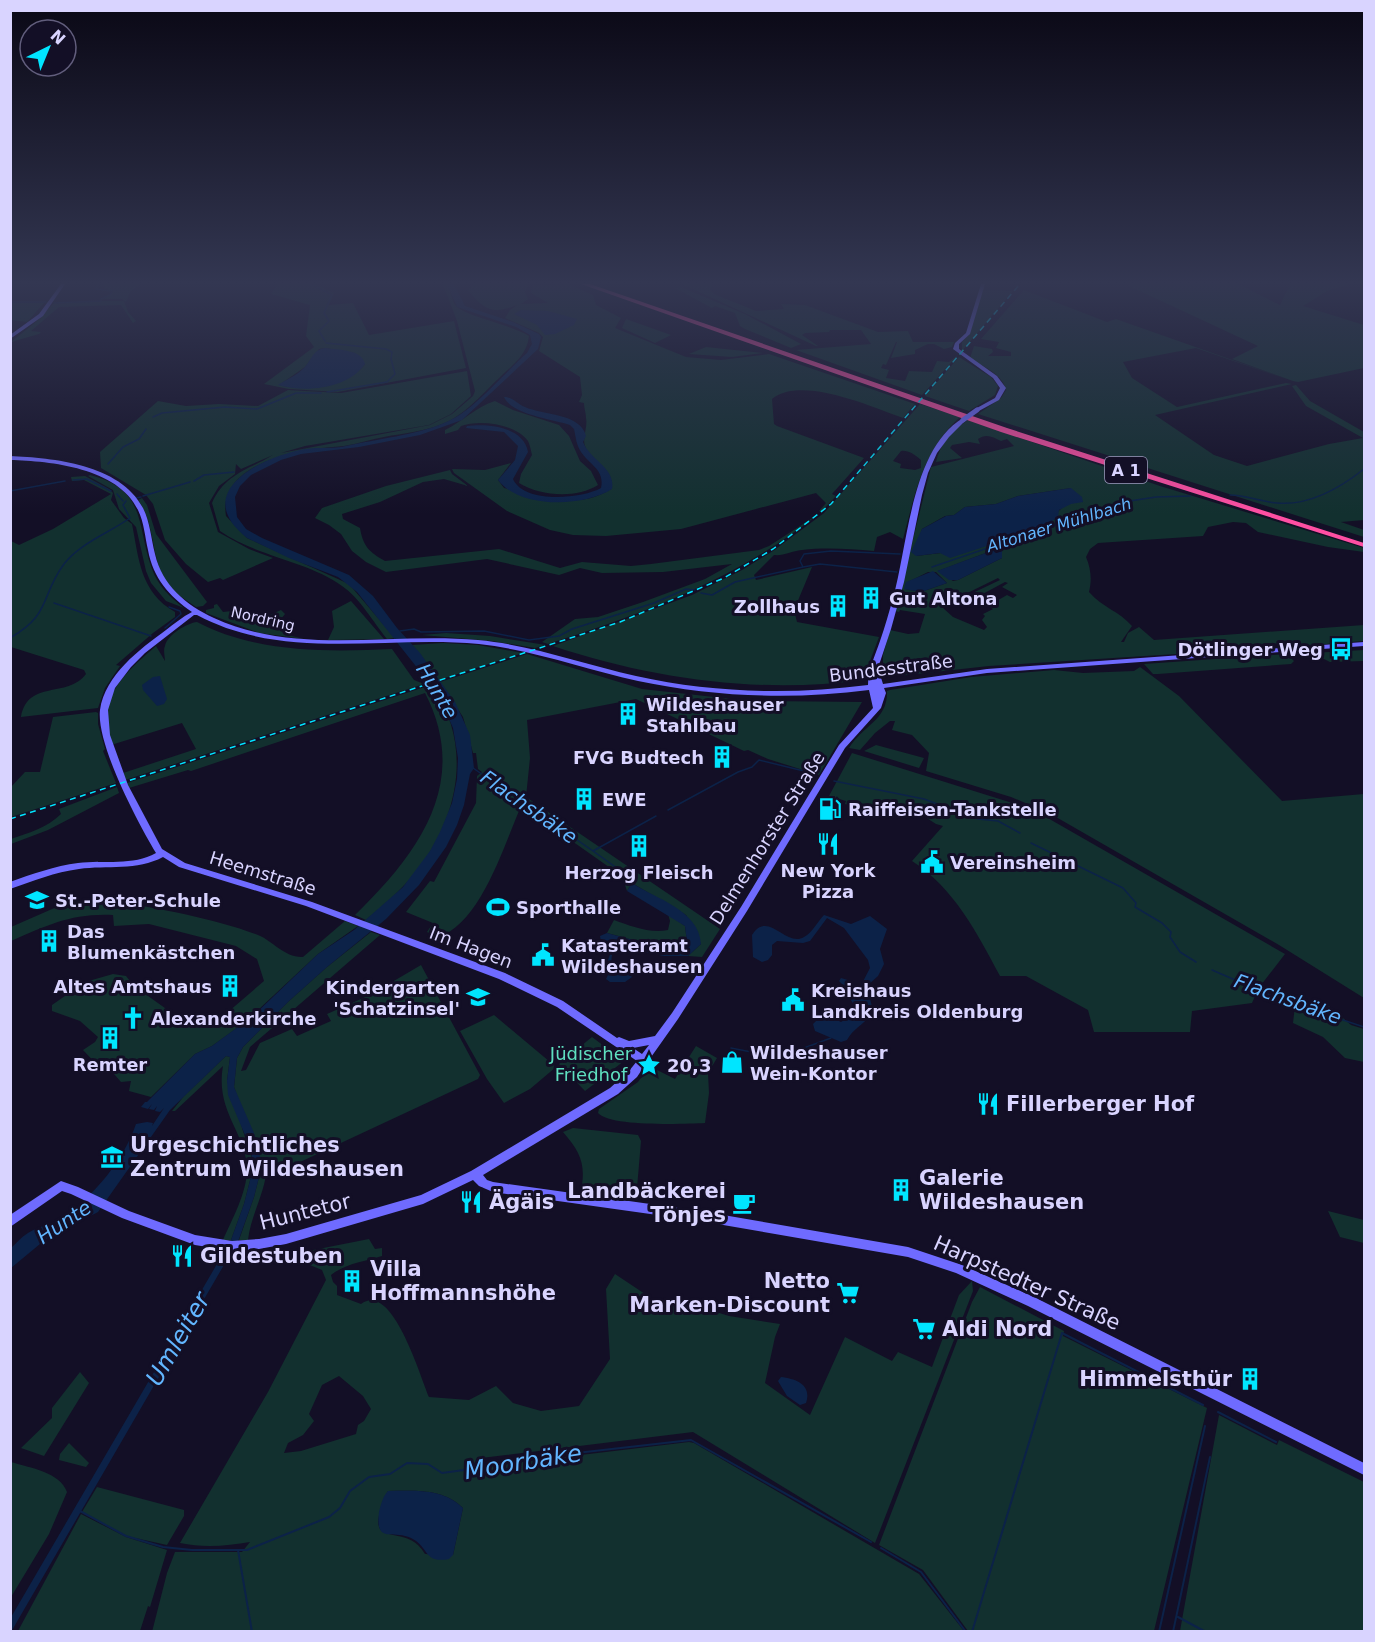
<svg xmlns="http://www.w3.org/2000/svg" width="1375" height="1642" font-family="'DejaVu Sans',sans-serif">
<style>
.green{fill:#12302f;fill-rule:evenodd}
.water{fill:#0c2248}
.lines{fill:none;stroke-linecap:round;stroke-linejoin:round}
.stream-far1{stroke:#0c2248;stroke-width:1.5}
.stream{stroke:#0c2248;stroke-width:2}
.secondary{fill:#6f6bff;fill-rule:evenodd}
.highway{fill:#ff4fa3;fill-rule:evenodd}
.rail{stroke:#00e5ff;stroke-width:1.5;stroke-dasharray:6 4.5;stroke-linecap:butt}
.secondary-bridge{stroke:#6f6bff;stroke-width:5}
.labels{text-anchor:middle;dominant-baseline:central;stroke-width:6;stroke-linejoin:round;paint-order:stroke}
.far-street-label{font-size:15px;fill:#d9d4ff;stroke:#130f26}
.shield{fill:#130f26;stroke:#9e99be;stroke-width:1.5}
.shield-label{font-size:16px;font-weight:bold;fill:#d9d4ff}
.far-water-label{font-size:16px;font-style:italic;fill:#62b6ff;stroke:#130f26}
.poi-label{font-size:18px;font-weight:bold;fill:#d9d4ff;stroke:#130f26;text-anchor:start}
.street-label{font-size:18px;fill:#d9d4ff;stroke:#130f26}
.park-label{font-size:18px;fill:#5fe0c0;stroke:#130f26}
.water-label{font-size:20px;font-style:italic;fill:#62b6ff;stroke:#130f26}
.near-poi-label{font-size:21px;font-weight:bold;fill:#d9d4ff;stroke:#130f26;text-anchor:start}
.near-street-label{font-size:21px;fill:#d9d4ff;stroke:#130f26}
.near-water-label{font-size:24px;font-style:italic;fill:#62b6ff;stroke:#130f26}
</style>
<rect width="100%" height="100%" fill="#130f26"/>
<path class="green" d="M 104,284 L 140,284 L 130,292 L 126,302 L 122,299 L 104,299 L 113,292 L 101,286 Z
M 278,284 L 315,284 L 334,293 L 329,305 L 353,303 L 369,335 L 454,321 L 466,368 L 338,392 L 289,389 L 264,384 L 314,347 L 306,336 L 310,305 L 271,294 ZM 325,348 L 354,353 L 365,364 C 351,384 301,392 279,385 L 305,367 L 319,349 Z
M 443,284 L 447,284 C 450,290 452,301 456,306 C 467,317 510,324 529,336 C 527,356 511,366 498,379 C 481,395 464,416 442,424 C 423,432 404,433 384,437 C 371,439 358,444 344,446 C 337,447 329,447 322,448 C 286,452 218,468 226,516 L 247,538 L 349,584 L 395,638 L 387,639 C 373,622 360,598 342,586 C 308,561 257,557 220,531 L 212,503 C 225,474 248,470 273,455 L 241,469 L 236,464 L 235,474 L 219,486 L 209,503 L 218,532 L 249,549 L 273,558 L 223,580 L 220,578 L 208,582 L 186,564 L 165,540 L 153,504 L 146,495 L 101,468 L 100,452 L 158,401 L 186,406 L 219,404 L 258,406 L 288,390 L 341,393 L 467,371 L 471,396 L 451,414 L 429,425 L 305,446 L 281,453 L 430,425 L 452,414 L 473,396 L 475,391 L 457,321 Z
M 474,284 L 528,284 L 525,292 L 528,299 L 521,304 L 548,303 L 531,293 L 532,285 L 568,284 L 593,295 L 596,305 L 621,318 L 615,328 L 686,357 L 721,360 L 769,354 L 915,404 L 903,418 C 872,407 801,375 772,399 L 774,424 L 777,426 L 864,458 L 832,494 L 836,496 L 821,512 L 819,511 L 826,503 L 816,493 L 681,529 L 606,536 L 573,535 L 550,530 L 507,511 L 454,473 L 452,469 L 485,470 L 511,463 L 498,480 L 504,488 C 540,496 577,511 611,489 C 616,468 590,462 585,446 C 582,438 588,427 586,418 C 586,412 584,409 584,403 L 579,402 L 582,395 L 580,377 L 539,351 L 543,337 L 539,333 L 505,318 L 510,310 L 517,305 C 493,315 484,310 468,290 Z
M 682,284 L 712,284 L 710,290 L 714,294 L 756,311 L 784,309 L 781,304 L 805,305 L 878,332 L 908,331 L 913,342 L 954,342 L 952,347 L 944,349 L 934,344 L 928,344 L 915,350 L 915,354 L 891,358 L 897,342 L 896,342 L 886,365 L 883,364 L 881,368 L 889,370 L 886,378 L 905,381 L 909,371 L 932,372 L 937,361 L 949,362 L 958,355 L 922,395 L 796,350 L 871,344 L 861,330 L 830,330 L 829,332 L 805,333 L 802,335 L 818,346 L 816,346 Z
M 1129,284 L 1238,284 L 1280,305 L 1290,284 L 1350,284 L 1327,291 L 1303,306 L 1364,325 L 1364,368 L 1298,382 L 1293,381 L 1232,359 L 1258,346 L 1129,286 Z
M 681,287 L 745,314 L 801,344 L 791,348 L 745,329 L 740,326 L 735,313 L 715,306 L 712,308 L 675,288 Z
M 983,290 L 1013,291 L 962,351 L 962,342 L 969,335 Z
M 1024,290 L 1107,322 L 1116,319 L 1289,380 L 1196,348 L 1123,362 L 1132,378 L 1177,407 L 1286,383 L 1292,384 L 1155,415 L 1214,455 L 1247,466 L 1329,444 L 1363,438 L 1306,406 L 1292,386 L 1296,385 L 1310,401 L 1364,432 L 1364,520 L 1341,522 L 1364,530 L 1364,537 L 978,414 L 1001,398 L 1006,390 C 1003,374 982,366 970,358 L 974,346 L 992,349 L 993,352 L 988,356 L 1011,356 L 1011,352 L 996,348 L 999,342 L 981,339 Z
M 103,301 L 124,301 L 128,312 L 136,321 L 133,323 L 121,305 L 59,307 L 31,331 L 41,332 L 39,334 L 11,342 L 37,321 L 53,304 Z
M 10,303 L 44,303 L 27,322 L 11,320 Z
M 626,319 L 671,335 L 655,343 L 622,328 Z
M 706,347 L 763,353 L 732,357 L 689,354 Z
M 959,357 L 991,377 L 998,386 L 995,395 L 969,411 L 925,396 Z
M 495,401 L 513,410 L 559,425 L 569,436 L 580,461 L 591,471 L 598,485 C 576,499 540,496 519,483 L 521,474 L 532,455 C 531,451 530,445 528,441 C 515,424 480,419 461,426 L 458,430 L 445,434 L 445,430 C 463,421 476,407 495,401 Z
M 920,404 L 960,417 C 923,450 915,494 903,539 L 890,532 L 877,537 L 874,551 C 850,549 826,547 802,550 C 791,551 784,556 774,555 L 754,575 L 756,580 L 812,567 L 794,610 L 797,622 L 879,637 L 863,680 C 759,694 652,679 553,646 L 692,595 L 742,570 L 773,551 L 824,513 ZM 901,451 C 908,450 914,454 921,460 L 921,468 L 915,470 L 900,468 L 901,464 L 893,461 Z
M 968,420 L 1160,486 L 1364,548 L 1364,552 L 1328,547 L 1258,532 L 1246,523 L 1233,522 L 1208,527 L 1203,536 L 1098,543 L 1090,549 L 1086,557 C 1091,569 1092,580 1089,592 C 1103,608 1119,611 1132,626 L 1121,642 L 1124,642 L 1128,633 L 1139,627 L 1154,640 L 1364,625 L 1364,641 L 1289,647 L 1274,643 L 1229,646 L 1223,651 L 989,666 L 898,676 L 883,669 L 883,655 L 890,630 L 908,634 L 919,633 L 925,614 L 900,610 L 899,612 L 895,611 L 931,467 L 1014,446 L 1007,439 L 1001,441 C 993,437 986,433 978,439 L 980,444 L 969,442 L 952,445 L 950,448 L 962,458 L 936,462 C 940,444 952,430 968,420 ZM 1071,488 L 1062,508 L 1041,527 L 950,557 L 941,553 L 916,556 L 922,529 L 945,516 L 954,515 L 965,507 L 996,504 L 1018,496 ZM 1001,550 L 1002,558 L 958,580 L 953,581 L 938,571 L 991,551 ZM 928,572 L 936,572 L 947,583 L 921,592 L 905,589 L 906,583 ZM 998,578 L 1000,580 L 960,599 L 966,603 L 1005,582 L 1008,583 L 1002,587 L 1017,595 L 1013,598 L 1007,595 L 988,606 L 993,609 L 983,614 L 985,616 L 982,620 L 987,627 L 984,630 L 953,617 L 943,608 L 945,604 Z
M 450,470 L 452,474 L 468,486 L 444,479 L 423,482 L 380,502 L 342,514 L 343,519 L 360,528 C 363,546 369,552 385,561 L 499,549 L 560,568 L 582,562 L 631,566 L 651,564 L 759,550 L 769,546 L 820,513 C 739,578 646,613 548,644 L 542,642 L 575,619 L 598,617 L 643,602 L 705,579 L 732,564 L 663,572 L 602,573 L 580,568 L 559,575 L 487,559 L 386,572 L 366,562 L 352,551 L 341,534 L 329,525 L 315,518 L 322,508 L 386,486 Z
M 90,475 C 148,490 136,526 152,569 C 158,586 171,598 184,608 L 166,601 L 151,583 L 146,571 L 136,527 L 119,509 L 113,490 L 88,476 Z
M 85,476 L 109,489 L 113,493 L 111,500 L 124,518 L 132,524 C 139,559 140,592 175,612 L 175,617 L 153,633 L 116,665 L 120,666 L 105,688 L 98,708 L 21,717 C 28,679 67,699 86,674 L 84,670 L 11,647 L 11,541 L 19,545 L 53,529 L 111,494 L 84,480 L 72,481 L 71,477 Z
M 142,498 L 147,505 L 156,534 L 207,602 L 203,606 L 196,607 C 186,600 174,593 167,583 C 150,558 156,524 138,500 Z
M 351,601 L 384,639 L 328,640 L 334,627 L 332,611 Z
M 217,604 L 223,612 L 232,611 L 238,618 L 251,623 L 281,610 L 285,614 L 281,619 L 282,627 L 292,636 L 304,639 L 259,633 L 206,613 L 206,610 L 214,608 L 214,605 Z
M 197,622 C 256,653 327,652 392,649 L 414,680 L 424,684 L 125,780 L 123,773 L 196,749 L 182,723 L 111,745 C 95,698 124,674 156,646 L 165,661 C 165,657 163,650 165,646 C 167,635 187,623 197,622 Z
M 446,633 L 490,636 L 546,645 L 535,648 L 492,641 L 422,635 Z
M 443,643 L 478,645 L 523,653 L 439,680 L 412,645 Z
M 1364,650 L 1364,661 L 1330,662 L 1316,655 L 1296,657 L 1294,654 Z
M 527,654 L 642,689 L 750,701 L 862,702 L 819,775 L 768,759 L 748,750 L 744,751 L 636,699 L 527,720 L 530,758 L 526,797 L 720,929 L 702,957 L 688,956 L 701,944 L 686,915 L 632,883 L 627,891 L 623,879 L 616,872 L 552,827 L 519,811 C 503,848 479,926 437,937 L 427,932 L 433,923 L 406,912 L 430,881 L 434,882 L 476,803 L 477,776 L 482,772 L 478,769 L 476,753 L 473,753 L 463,717 L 440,682 Z
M 1287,654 L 1294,661 L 1291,664 L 1158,674 L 1153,674 L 1144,664 Z
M 1140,667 L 1179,696 L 1282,801 L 1364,794 L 1364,998 L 1279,945 L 1049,813 L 1011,797 L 926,771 L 929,753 L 912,735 L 892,730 L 895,721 L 890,721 L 875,733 L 860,750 L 849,748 C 863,725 888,720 887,691 L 890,690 L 971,677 L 1054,670 L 1083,673 L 1134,671 Z
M 431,685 C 474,743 459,818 416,872 C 401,890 384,905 366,920 L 355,915 C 419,853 471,782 425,693 L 191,771 L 188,770 L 129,788 L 127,783 Z
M 96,712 L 98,713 L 98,724 L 105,749 L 103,751 L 116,783 L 11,817 L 11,787 L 25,772 L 40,772 L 53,717 Z
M 876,745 L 924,758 L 919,768 L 864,751 Z
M 852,753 L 1032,809 L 1285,954 L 1261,985 L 1261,994 L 1255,996 L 1252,1003 L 1192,1011 L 1190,1032 L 1094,1032 L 1088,1010 L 1026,976 L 1000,976 C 977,933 954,888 912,861 L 943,826 L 936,824 L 922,815 L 882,809 L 873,811 L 845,804 L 846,801 L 829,796 Z
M 117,787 L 119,793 L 48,830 L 11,844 L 11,839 C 28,833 47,828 61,814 L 59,809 Z
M 113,901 C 157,908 216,919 258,935 C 273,941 285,958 303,957 L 345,921 L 358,926 L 318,954 L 244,1023 L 212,1046 L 195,1054 L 151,1097 L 129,1091 L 131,1081 L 121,1082 L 108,1067 L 102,1070 L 83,1050 L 95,1042 L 98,1037 L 80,1021 L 52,1011 L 52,1005 L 85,982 L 113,974 L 126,976 L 134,986 L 186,1023 L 192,1024 L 228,1012 L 264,981 L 257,959 L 236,946 L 149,924 L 114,926 L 113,915 C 72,913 48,925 11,941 L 11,927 L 59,906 Z
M 668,914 L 685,926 L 687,942 C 660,949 634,940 607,933 L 614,920 C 631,926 650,934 668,930 L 670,921 Z
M 371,932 L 380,935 L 250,1047 L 241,1071 L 246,1070 L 260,1043 L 292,1029 L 297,1036 L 331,1021 L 327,1014 L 370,995 L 421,965 L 480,1075 L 478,1079 L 283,1170 L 279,1168 L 277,1161 L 267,1165 C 266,1192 251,1214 248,1240 L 239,1240 L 254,1197 L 262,1165 L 234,1087 L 237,1058 L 243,1047 L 289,1001 L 327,967 Z
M 1295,1006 L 1329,1006 L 1351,1025 L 1364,1029 L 1364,1062 L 1345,1058 L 1323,1037 L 1293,1023 Z
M 494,1015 L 556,1067 L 530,1089 L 504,1103 L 487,1079 L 460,1031 Z
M 592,1037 L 624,1061 L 585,1091 L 559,1064 Z
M 696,1046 L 717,1058 L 708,1073 L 709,1093 L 705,1123 C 685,1124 610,1127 598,1113 L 599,1109 L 638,1082 L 649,1066 L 675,1079 Z
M 226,1056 L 230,1057 L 227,1081 L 254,1165 L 244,1204 L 231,1240 L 223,1240 C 232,1219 247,1193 247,1169 C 246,1132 215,1112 223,1066 L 175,1111 L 172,1111 L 184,1096 Z
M 573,1128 L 638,1135 L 641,1141 L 636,1200 L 581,1191 C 586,1164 581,1153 563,1132 Z
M 1328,1211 L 1364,1220 L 1364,1243 L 1340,1237 Z
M 369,1239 L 375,1249 L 382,1248 L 382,1256 C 364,1262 346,1263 331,1275 L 333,1282 L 337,1286 L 337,1295 L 361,1304 C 392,1280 420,1376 429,1397 L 469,1400 L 496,1386 L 513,1403 L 541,1411 L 579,1406 L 610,1359 L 606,1289 L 615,1274 L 654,1300 L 675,1302 L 678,1309 L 700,1307 L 729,1316 L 780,1324 L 775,1337 L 765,1383 L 810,1415 L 845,1337 L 892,1361 L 898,1352 L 932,1367 L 959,1295 L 972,1281 L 973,1291 L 875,1543 L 693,1432 L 481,1458 L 480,1467 L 689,1442 L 694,1443 L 919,1574 L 964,1631 L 152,1632 L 167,1573 L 175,1552 L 242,1552 L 250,1542 C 228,1546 203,1548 180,1543 L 268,1392 L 326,1280 L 322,1270 L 290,1257 L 286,1252 L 288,1250 L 298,1253 ZM 339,1376 L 363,1396 L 371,1409 L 364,1421 L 358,1425 L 356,1434 L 301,1451 L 284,1453 L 288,1443 L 303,1435 L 314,1421 L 309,1414 L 322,1385 ZM 388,1491 C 416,1491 442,1488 463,1508 L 453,1555 L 425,1554 C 405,1518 358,1557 388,1491 Z
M 980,1287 L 1064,1331 L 1063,1336 L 1207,1408 L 1154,1631 L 968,1631 L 923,1570 L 879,1545 L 972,1302 Z
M 80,1372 L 89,1383 L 44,1456 L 21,1448 L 52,1418 L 52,1408 Z
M 1219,1415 L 1277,1445 L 1279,1440 L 1364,1482 L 1364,1631 L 1180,1631 Z
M 69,1443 L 89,1463 L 86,1467 L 59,1460 L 60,1454 Z
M 11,1462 C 30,1468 60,1472 67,1492 L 49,1534 L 11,1597 Z
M 97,1487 L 184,1510 L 184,1516 L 167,1545 L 126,1536 L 82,1512 Z
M 81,1514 L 126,1537 L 167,1550 L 150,1607 L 148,1606 L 140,1631 L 18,1631 Z"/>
<path class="water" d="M 447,284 L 454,284 L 465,306 L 513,322 L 539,334 L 541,337 L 538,349 L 462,420 L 420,435 L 359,447 L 301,454 L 281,460 L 251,475 L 240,486 L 235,497 L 237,517 L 246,529 L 262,538 L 349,575 L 373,596 L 397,628 L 420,653 L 455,702 L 470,735 L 474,768 L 470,774 L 464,805 L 457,825 L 446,847 L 419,885 L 386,919 L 327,967 L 289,1001 L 243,1047 L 237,1058 L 234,1087 L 254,1133 L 262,1165 L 254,1197 L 239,1239 L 11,1632 L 10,1619 L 231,1240 L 244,1204 L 254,1165 L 248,1142 L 228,1095 L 227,1081 L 230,1057 L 226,1056 L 170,1110 L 98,1212 L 46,1239 L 11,1268 L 11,1248 C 16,1244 21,1237 28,1233 C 38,1226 52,1225 62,1218 C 94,1195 123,1162 136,1124 L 147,1122 L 153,1123 L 152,1126 L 164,1108 L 160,1112 L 155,1111 L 157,1106 L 154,1110 L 149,1109 L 152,1104 L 148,1109 L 141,1107 L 145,1102 L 147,1102 L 195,1054 L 212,1046 L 253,1016 L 318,954 L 354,930 L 403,887 L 430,851 L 440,832 L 452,803 L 457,779 L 458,758 L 453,728 L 438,694 L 357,592 L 338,577 L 289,558 L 247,538 C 189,492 261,457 305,449 C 319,447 333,449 346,446 C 377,439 416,435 444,423 C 473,412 503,374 527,353 L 532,344 L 530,335 L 516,327 L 457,307 Z
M 521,310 L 548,311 L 577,319 L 574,325 L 555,334 L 545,335 L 537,325 L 514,314 Z
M 325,348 C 338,350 362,349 365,364 C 348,389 305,393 278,385 C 286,380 297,375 304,368 C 312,360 312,350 325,348 Z
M 504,397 C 513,397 517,404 525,407 C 542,415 581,413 586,436 L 583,442 C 590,460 616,468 612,489 C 584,507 520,509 498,480 L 515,460 L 518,446 L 504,432 L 466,428 L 467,426 C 488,423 524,427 528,452 L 513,479 C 524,504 581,499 601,488 C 605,470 590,465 581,452 C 576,444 576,438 574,429 L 570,425 C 553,419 512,415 504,397 Z
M 1071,488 L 1082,497 L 1083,502 L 1071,504 L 1059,510 L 1058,518 L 1026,533 L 950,558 L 940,553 L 916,556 L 911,552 L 922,529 L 946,516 L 954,515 L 965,507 L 996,504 L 1018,496 Z
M 1002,550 L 1002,558 L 958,580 L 949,580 L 937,571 L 991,551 Z
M 933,571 L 947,583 L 921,592 L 904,589 L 906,582 Z
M 160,676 L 167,699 L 164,704 L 157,706 L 143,690 L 142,685 L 153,677 Z
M 632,883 C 656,899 699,910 701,944 L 688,956 L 664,956 L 617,947 C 609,956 611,962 615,973 L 628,973 L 632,977 L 625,982 L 610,982 L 606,979 L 611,969 L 608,960 L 613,946 L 601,942 L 600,936 L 607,933 C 633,940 661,950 687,942 L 685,926 L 627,891 Z
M 824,915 L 851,924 L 870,916 L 887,929 L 880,949 L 884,964 L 878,976 L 867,986 L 873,1011 C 866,1024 854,1027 847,1040 L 841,1042 L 815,1031 L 813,1024 L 818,1019 L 832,1018 L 841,1022 L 849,1017 L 854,1005 L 847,994 L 847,989 L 839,981 L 841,978 L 851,981 L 858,991 L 870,968 L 868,960 L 844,928 L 827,918 L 810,941 L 803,943 L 777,941 L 772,945 L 772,955 L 768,960 L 762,962 L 753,957 L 752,935 C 768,909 786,948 804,937 C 813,932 817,922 824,915 Z
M 781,1377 C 797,1379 812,1385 806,1403 L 800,1405 L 787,1396 L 778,1381 Z
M 388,1491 C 416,1491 442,1488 463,1508 L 453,1555 L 449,1559 C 423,1564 429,1546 411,1538 C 392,1529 375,1545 379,1512 C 381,1504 383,1496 388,1491 Z"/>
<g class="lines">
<path class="stream-far1" d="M 99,284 L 96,289 L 112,291 L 110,295 L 101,299
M 310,284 L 332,295 L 324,313 L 329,321 L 319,331 L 325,341
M 10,302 L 46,302
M 54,303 L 101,301
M 326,343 L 386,349 L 392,352 L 391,359 L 395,374 L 387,382 L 327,392
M 153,417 L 162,413 L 225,407 L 257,409 L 296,393 L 321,393
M 108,464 L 123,447 L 139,439 L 146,429
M 73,480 L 87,479 L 111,491
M 194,481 L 204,475 L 234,472
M 10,491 L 65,481
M 117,494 L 123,501
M 1230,495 C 1246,495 1261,502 1277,503 C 1309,506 1340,488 1364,469
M 143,496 L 190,482
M 136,498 L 141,497
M 803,567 L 820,564 L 897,572
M 932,567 L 1123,502 L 1156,497 L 1190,496
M 701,593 L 712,595 L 735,582 L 803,567 L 800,561 L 804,554 L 831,551 L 900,554
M 54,603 L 151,636
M 165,628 L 181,614 L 180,611 L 169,607
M 400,631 L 414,629 L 421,632 L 484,631 L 529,640 L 559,636 L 572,629 L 654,603 L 686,589 L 695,590
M 10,638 C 52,614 40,596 64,564 C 80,543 109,533 130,518 L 123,505 L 126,501
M 473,768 L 593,851 L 656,816
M 834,781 L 924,799 L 953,810 L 966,812 L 978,819 L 998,821 L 1020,833
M 668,810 L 738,772 L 752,767 L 759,760 L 816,774
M 1031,843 L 1123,888 L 1136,903 L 1135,907 L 1162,923 L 1171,932 L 1170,937 L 1180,952 L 1196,962
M 593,851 L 628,876
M 1212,970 L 1277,998 L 1364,1027
M 731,1048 L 766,1055 L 785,1055 L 831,1038"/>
<path class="stream" d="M 1218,1412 L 1276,1442
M 80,1511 L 126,1536 L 163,1547 L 192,1550 L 247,1550 L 329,1517 L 340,1508 L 350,1491 L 369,1477 L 390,1474 L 407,1463 L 428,1464 L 442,1473 L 464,1470 L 479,1464 L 691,1440 L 871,1542
M 881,1548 L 921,1572 L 966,1632
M 238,1550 L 252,1632
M 1178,1617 L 1206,1632
M 972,1632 L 1062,1333 L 1203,1405
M 1159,1632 L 1205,1426
M 1173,1632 L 1210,1457"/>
<path class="secondary" d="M 61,284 L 65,284 L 43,316 L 10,339 L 10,335 L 39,314 Z
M 981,284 L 985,284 L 970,334 L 959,344 L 959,349 L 997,376 L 1006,388 L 999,400 L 977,412 L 975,411 L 975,409 L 995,398 L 1000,388 L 993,378 L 953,349 L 955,343 L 966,333 Z
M 963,418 L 965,419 L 965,421 L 949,437 L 937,453 L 928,473 L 922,495 L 904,582 L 891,629 L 878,668 L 883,684 L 987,669 L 1364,642 L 1364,646 L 987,673 L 884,688 L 886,693 L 881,708 L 845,748 L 747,911 L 678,1019 L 649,1060 L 647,1064 L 645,1065 L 637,1077 L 618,1094 L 483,1175 L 487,1180 L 493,1182 L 700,1211 L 908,1247 L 962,1265 L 1036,1298 L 1364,1463 L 1364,1475 L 1028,1306 L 956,1273 L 908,1257 L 700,1221 L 493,1192 L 479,1186 L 473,1180 L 423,1204 L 286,1244 L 259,1249 L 232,1251 L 195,1245 L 122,1218 L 71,1194 L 62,1191 L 10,1227 L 10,1215 L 61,1181 L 78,1187 L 129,1211 L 195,1235 L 232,1241 L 259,1239 L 286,1234 L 421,1195 L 471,1171 L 610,1088 L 629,1071 L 637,1061 L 557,1007 L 499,979 L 306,906 L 179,867 L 163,857 C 137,871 107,865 79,869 C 55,872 33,881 10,889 L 10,882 C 32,874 55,866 78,863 C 104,860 133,866 156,853 C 138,823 96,744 100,710 C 105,675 140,649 166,630 C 174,624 182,617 192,612 C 169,596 153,578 148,550 C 145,537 144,522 138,510 C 118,468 51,461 10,460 L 10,456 C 53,458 120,464 143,508 C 150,522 151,538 155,554 C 162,585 186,605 214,618 C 297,656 390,632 478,640 C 532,645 583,664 636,676 C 712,693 791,695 868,685 C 868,670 875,656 880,641 C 885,627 889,612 893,598 C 908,545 911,449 963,418 ZM 194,615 L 197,615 C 285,662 384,635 479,644 C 533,650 585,669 638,681 C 714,697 792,700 869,690 L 873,708 L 839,745 L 741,907 L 672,1013 L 655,1036 L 629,1041 L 619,1037 L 617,1038 L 563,1001 L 505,973 L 312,902 L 185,863 L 162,849 L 128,785 L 110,735 L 108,710 L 115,688 L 131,667 L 145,653 ZM 649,1045 L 642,1054 L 633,1048 Z"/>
<path class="highway" d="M 581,284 L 590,284 L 1007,428 L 1364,543 L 1364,547 L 1001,432 Z"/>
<path class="rail" d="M 10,819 L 620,622 L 724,578 L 773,549 L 831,504 L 1020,284"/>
<path class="secondary-bridge" d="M 963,420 L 977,410"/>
</g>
<linearGradient id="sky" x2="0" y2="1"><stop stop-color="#0a0815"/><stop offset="0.55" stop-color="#333752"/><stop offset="1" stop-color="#333752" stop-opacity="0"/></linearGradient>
<rect width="1375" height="514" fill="url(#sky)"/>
<defs>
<g id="building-bare" transform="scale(1.8)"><path d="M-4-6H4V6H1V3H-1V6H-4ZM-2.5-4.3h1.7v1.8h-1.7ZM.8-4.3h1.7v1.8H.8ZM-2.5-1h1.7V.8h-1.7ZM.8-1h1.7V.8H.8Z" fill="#00e5ff" stroke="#130f26" stroke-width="2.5" paint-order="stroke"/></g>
<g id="bus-bare" transform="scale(1.8)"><path d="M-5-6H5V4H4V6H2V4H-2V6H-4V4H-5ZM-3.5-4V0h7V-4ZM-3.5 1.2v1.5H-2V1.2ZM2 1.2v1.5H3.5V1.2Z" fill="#00e5ff" stroke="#130f26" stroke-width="2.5" paint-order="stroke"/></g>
<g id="fuel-bare" transform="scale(1.8)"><path d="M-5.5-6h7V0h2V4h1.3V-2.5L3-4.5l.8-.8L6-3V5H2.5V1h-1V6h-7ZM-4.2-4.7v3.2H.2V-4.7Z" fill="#00e5ff" stroke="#130f26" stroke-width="2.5" paint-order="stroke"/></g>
<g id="restaurant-bare" transform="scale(1.8)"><path d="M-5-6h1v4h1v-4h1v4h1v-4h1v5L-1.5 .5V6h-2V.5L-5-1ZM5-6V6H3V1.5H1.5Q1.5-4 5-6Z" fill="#00e5ff" stroke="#130f26" stroke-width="2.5" paint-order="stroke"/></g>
<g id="civic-bare" transform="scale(1.8)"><path d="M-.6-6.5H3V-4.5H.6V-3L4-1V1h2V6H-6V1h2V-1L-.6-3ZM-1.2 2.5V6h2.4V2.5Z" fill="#00e5ff" stroke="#130f26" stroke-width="2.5" paint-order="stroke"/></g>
<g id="school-bare" transform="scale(1.8)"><path d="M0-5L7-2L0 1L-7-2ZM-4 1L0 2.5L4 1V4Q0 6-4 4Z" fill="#00e5ff" stroke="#130f26" stroke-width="2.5" paint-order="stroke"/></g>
<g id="stadium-bare" transform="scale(1.8)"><path d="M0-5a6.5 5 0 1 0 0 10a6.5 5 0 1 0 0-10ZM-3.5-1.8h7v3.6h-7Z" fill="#00e5ff" stroke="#130f26" stroke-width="2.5" paint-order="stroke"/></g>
<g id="church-bare" transform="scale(1.8)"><path d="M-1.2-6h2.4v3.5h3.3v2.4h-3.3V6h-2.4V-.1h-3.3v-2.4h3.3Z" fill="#00e5ff" stroke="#130f26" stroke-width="2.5" paint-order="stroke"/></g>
<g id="shop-bare" transform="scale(1.8)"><path d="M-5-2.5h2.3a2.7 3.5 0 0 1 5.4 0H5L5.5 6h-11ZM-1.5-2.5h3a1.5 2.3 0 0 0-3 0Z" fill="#00e5ff" stroke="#130f26" stroke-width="2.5" paint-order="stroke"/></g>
<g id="sight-bare" transform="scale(1.8)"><path d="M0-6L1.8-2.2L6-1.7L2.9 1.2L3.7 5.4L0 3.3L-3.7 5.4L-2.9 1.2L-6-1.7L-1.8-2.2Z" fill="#00e5ff" stroke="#130f26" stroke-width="2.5" paint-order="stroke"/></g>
<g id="museum-bare" transform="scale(1.8)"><path d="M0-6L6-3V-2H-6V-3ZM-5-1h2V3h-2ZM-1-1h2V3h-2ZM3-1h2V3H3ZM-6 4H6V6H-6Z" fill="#00e5ff" stroke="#130f26" stroke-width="2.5" paint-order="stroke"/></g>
<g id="cafe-bare" transform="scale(1.8)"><path d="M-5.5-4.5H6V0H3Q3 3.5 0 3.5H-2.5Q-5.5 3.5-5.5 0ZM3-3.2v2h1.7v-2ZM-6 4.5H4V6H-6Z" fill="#00e5ff" stroke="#130f26" stroke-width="2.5" paint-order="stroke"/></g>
<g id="supermarket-bare" transform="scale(1.8)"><path d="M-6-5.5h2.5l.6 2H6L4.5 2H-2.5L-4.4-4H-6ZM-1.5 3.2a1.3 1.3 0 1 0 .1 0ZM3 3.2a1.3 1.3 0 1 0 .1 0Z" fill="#00e5ff" stroke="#130f26" stroke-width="2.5" paint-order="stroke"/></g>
</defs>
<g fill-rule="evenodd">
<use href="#building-bare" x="871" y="598"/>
<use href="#building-bare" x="838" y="606"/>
<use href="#bus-bare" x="1341" y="649"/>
<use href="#building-bare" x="628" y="714"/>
<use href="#building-bare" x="722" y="757"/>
<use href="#building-bare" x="584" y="799"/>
<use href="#fuel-bare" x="830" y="809"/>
<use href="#restaurant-bare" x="828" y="844"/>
<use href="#building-bare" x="639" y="846"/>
<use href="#civic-bare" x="932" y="862"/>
<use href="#school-bare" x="37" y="900"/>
<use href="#stadium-bare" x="498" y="907"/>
<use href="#building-bare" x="49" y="941"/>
<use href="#civic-bare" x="543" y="955"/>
<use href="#building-bare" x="230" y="986"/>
<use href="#school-bare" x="478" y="997"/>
<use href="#civic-bare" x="793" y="1000"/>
<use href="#church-bare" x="133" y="1018"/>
<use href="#building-bare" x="110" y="1038"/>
<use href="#shop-bare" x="732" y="1062"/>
<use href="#sight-bare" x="649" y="1065"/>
<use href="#restaurant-bare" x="988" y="1104"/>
<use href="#museum-bare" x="112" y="1157"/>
<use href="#building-bare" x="901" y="1190"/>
<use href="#restaurant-bare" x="471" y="1202"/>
<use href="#cafe-bare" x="744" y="1203"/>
<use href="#restaurant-bare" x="182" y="1256"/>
<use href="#building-bare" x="352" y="1281"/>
<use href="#supermarket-bare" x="848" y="1293"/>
<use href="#supermarket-bare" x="924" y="1329"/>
<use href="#building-bare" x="1250" y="1379"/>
</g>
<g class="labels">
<g class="far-street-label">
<text transform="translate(263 619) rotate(13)">Nordring</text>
</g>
<rect class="shield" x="1105" y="457" width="42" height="26" rx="4.5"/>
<g class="shield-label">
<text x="1126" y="470">A 1</text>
</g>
<g class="far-water-label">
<text transform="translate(1059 525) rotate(-17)">Altonaer Mühlbach</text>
</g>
<g class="poi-label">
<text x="889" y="598">Gut Altona</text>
<text x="820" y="606" text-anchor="end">Zollhaus</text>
<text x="1323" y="649" text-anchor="end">Dötlinger Weg</text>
<text x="646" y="704">Wildeshauser<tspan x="646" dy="21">Stahlbau</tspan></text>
<text x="704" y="757" text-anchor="end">FVG Budtech</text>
<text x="602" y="799">EWE</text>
<text x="848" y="809">Raiffeisen-Tankstelle</text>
<text x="950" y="862">Vereinsheim</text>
<text x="828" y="870" text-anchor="middle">New York<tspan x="828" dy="21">Pizza</tspan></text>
<text x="639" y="872" text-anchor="middle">Herzog Fleisch</text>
<text x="55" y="900">St.-Peter-Schule</text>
<text x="516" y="907">Sporthalle</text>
<text x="67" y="931">Das<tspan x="67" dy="21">Blumenkästchen</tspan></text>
<text x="561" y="945">Katasteramt<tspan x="561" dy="21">Wildeshausen</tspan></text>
<text x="212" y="986" text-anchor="end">Altes Amtshaus</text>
<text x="460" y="987" text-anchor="end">Kindergarten<tspan x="460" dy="21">'Schatzinsel'</tspan></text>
<text x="811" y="990">Kreishaus<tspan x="811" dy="21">Landkreis Oldenburg</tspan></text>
<text x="151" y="1018">Alexanderkirche</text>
<text x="750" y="1052">Wildeshauser<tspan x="750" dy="21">Wein-Kontor</tspan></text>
<text x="110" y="1064" text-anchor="middle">Remter</text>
<text x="667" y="1065">20,3</text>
</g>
<g class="street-label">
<text transform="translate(891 668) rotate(-7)">Bundesstraße</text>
<text transform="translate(767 838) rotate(-58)">Delmenhorster Straße</text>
<text transform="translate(263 873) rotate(17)">Heemstraße</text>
<text transform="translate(471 947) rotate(21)">Im Hagen</text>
</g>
<g class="park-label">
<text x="591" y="1053">Jüdischer<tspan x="591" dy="21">Friedhof</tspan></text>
</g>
<g class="water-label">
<text transform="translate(437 691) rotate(59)">Hunte</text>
<text transform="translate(529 807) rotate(35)">Flachsbäke</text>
<text transform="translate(1288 999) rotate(20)">Flachsbäke</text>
<text transform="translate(64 1222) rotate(-34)">Hunte</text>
</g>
<g class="near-poi-label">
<text x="1006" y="1104">Fillerberger Hof</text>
<text x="130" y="1145">Urgeschichtliches<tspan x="130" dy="24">Zentrum Wildeshausen</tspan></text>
<text x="919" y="1178">Galerie<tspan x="919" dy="24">Wildeshausen</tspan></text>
<text x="726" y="1191" text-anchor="end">Landbäckerei<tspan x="726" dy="24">Tönjes</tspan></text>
<text x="489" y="1202">Ägäis</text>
<text x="200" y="1256">Gildestuben</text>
<text x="370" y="1269">Villa<tspan x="370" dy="24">Hoffmannshöhe</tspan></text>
<text x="830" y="1281" text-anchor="end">Netto<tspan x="830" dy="24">Marken-Discount</tspan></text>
<text x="942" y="1329">Aldi Nord</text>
<text x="1232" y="1379" text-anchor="end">Himmelsthür</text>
</g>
<g class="near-street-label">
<text transform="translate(305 1212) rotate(-14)">Huntetor</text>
<text transform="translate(1027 1283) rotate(24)">Harpstedter Straße</text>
</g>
<g class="near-water-label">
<text transform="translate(178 1339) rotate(-60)">Umleiter</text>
<text transform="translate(523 1462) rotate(-9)">Moorbäke</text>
</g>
</g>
<rect width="1375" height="1642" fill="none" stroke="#d9d4ff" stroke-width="24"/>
<g transform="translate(48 48) rotate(43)"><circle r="28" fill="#130f26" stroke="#625e7d" stroke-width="1.5"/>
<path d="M0-4.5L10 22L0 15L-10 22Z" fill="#00e5ff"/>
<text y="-9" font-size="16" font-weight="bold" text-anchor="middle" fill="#d9d4ff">N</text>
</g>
</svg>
